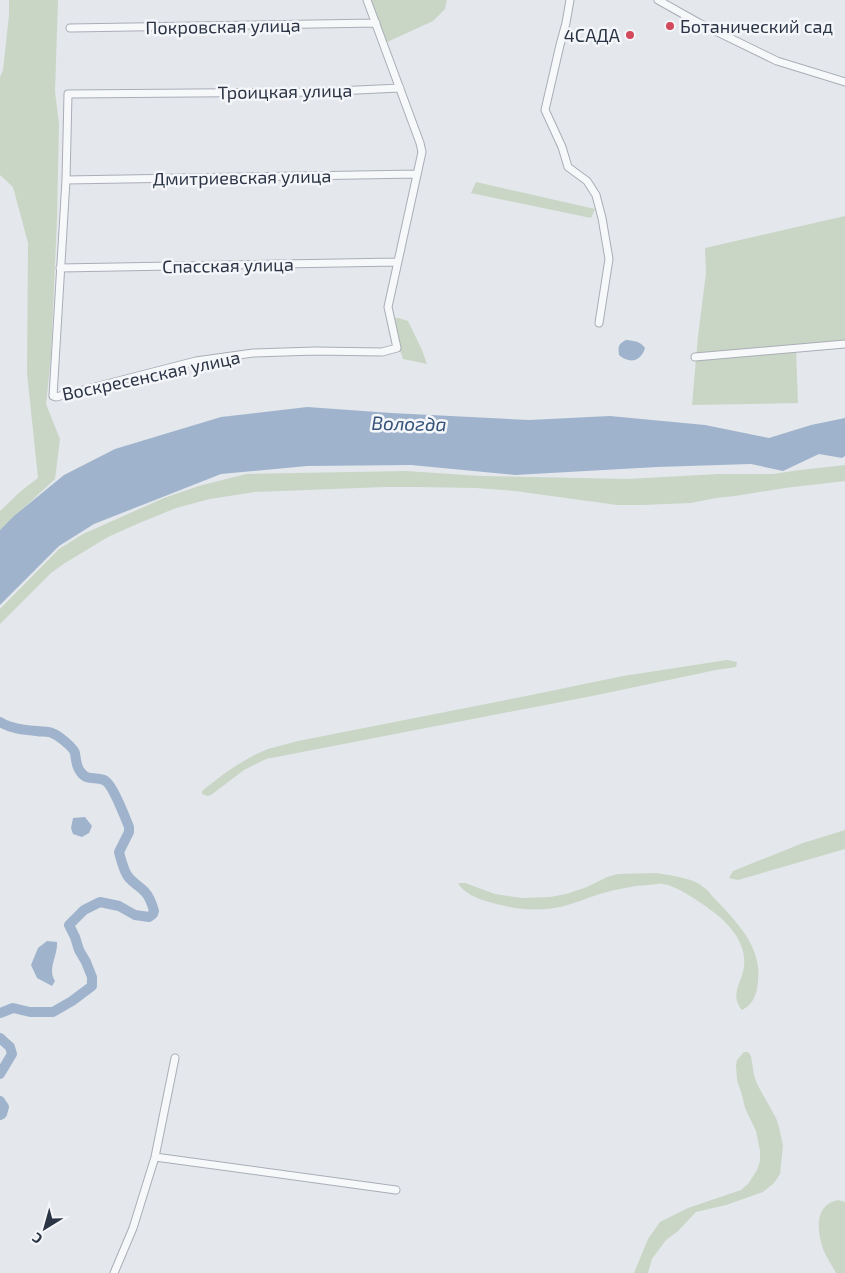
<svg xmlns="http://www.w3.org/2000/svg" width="845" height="1273" font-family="'Exo 2',sans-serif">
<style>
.green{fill:#c9d6c5}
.water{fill:#9fb4cc}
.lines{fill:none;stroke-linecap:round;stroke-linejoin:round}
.river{stroke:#9fb4cc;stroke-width:10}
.minor-casing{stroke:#a9aeb7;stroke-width:9}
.minor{stroke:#f7f8fa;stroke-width:7}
.poi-dot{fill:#d1495b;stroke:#f4f6f9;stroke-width:2}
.labels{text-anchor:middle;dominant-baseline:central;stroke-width:5;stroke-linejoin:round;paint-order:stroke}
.street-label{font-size:18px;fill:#2b3445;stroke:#f4f6f9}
.poi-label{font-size:18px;fill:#2b3445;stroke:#f4f6f9;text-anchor:start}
.water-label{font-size:19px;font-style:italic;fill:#34527a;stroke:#f4f6f9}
</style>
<rect width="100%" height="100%" fill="#e4e7ec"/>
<path class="green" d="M 9,0 L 58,0 L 55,92 L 59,123 L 57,219 L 51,356 L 46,404 L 60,439 L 55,479 L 0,530 L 0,511 L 21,491 L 38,478 L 27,373 L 28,243 L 13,187 L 0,175 L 0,77 L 3,70 L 9,15 Z
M 371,0 L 447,0 L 445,9 L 433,21 L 385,43 Z
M 476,182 L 595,209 L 591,218 L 471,193 Z
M 845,216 L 845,341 L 796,348 L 798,403 L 692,405 L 698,336 L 706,273 L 705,248 Z
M 390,318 L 399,318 L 408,321 L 422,350 L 427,364 L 403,359 Z
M 845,465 L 845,481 L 785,488 L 735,496 L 716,498 L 691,503 L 642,505 L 617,505 L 515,491 L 476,488 L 417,487 L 384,487 L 255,492 L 210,499 L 176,508 L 137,524 L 108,537 L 65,563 L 51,573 L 0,624 L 0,609 L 59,549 L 83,534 L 164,498 L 199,486 L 246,474 L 406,471 L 481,476 L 627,479 L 719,474 L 773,474 L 800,470 Z
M 727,660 L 737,662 L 736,667 L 716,670 L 597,695 L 266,759 L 244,770 L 211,795 L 207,796 L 202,794 L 202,791 C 223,774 243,759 268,749 C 278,746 288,744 298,741 L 536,694 L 623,676 Z
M 845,830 L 845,849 L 738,880 L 729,878 L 733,871 L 803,843 Z
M 656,873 C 672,876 693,877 706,889 C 710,892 712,897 716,900 C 734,919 755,940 758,967 C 759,972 758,977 758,982 C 757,994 753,1005 742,1010 C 729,994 742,983 744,967 C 747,944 730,924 712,911 C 702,903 675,885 663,884 C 658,883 652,885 648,885 C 632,886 618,889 603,893 C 589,897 574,904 560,907 C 535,912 513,909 489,902 C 478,899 463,893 458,883 L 465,883 L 495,894 L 522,898 L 550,897 L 566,894 L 587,887 L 607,877 L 618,874 Z
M 744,1052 L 748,1052 L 751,1056 L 754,1075 L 757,1084 L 776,1118 L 779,1127 L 783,1146 L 780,1174 L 774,1183 L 763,1192 L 726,1205 L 696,1212 L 678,1231 L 666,1240 L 652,1259 L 648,1273 L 634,1273 L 648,1239 L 660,1222 L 688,1208 L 741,1190 L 748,1184 L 757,1170 L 760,1161 L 760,1151 L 756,1131 L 745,1108 L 742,1095 L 737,1080 L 736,1065 L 737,1060 Z
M 838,1200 L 845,1202 L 845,1273 L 836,1273 C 832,1265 826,1257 823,1249 C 817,1231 814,1205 838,1200 Z"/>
<path class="water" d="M 626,340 C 635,341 640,341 645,348 C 641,362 629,364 619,355 C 618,347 618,344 626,340 Z
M 307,407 L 391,413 L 529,420 L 610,416 L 705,425 L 769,438 L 811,425 L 845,418 L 845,456 L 842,458 L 819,454 L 783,471 L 751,464 L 657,467 L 515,475 L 411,465 L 307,466 L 221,474 L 94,524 L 59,546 L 0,605 L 0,530 L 14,516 L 64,475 L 115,449 L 221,417 Z
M 85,817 L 92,826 L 89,833 L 82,837 L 73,834 L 71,828 L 73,818 Z
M 47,941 L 57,942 C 58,956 47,969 55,981 L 52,986 L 37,978 L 31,965 L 38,948 Z"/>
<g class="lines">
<path class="river" d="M 0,722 C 11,729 25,730 37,731 C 42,732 48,731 52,733 C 58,735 73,747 75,753 C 76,759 76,766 80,771 C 87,782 94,776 104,780 C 112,783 125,817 129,827 L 129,832 L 119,852 C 121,860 123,868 127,875 C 132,883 140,886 145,892 C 150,897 152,904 154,911 L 153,914 L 149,917 L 135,915 L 119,906 L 100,902 L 84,910 L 69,925 L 75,937 L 79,950 L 86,962 L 92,977 L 92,986 L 72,1001 L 53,1012 L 30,1012 L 13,1008 L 0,1013
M 0,1038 L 10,1047 L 12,1054 L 0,1074
M 0,1101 L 4,1107 L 2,1114 L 0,1115"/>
<g class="minor-casing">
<path id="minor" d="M 367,0 L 420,143 L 422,152 L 388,307 L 397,348 L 382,352 L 315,351 L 253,353 L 196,361 L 56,397 L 53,396 L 66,180 L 68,94 L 315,92 L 400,88
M 570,0 L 566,23 L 560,45 L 545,110 L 562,147 L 568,167 L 587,181 L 596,195 L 602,218 L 609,259 L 599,323
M 658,0 L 699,23 L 777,61 L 845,82
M 70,28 L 376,23
M 66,180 L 417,174
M 60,268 L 397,262
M 695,357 L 845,344
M 155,1157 L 396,1190
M 114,1273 L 133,1228 L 155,1157 L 175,1058"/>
</g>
<use href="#minor" class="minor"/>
</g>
<g class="poi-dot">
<circle cx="670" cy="26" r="5"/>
<circle cx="630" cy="35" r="5"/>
</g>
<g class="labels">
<g class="street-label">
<text transform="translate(223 26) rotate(-1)">Покровская улица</text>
<text transform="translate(285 91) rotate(-1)">Троицкая улица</text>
<text transform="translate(242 177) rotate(-1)">Дмитриевская улица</text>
<text transform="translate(228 265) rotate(-1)">Спасская улица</text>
<text transform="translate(151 375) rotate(-12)">Воскресенская улица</text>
</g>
<g class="poi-label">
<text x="680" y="26">Ботанический сад</text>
<text x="620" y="35" text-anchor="end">4САДА</text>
</g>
<g class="water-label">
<text transform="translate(409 423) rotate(1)">Вологда</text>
</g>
</g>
<g transform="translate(45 1228) rotate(217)" stroke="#f4f6f9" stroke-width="4" paint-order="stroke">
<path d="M0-4L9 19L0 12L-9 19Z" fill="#2b3445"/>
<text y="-8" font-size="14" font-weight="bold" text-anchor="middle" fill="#2b3445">С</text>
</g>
</svg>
